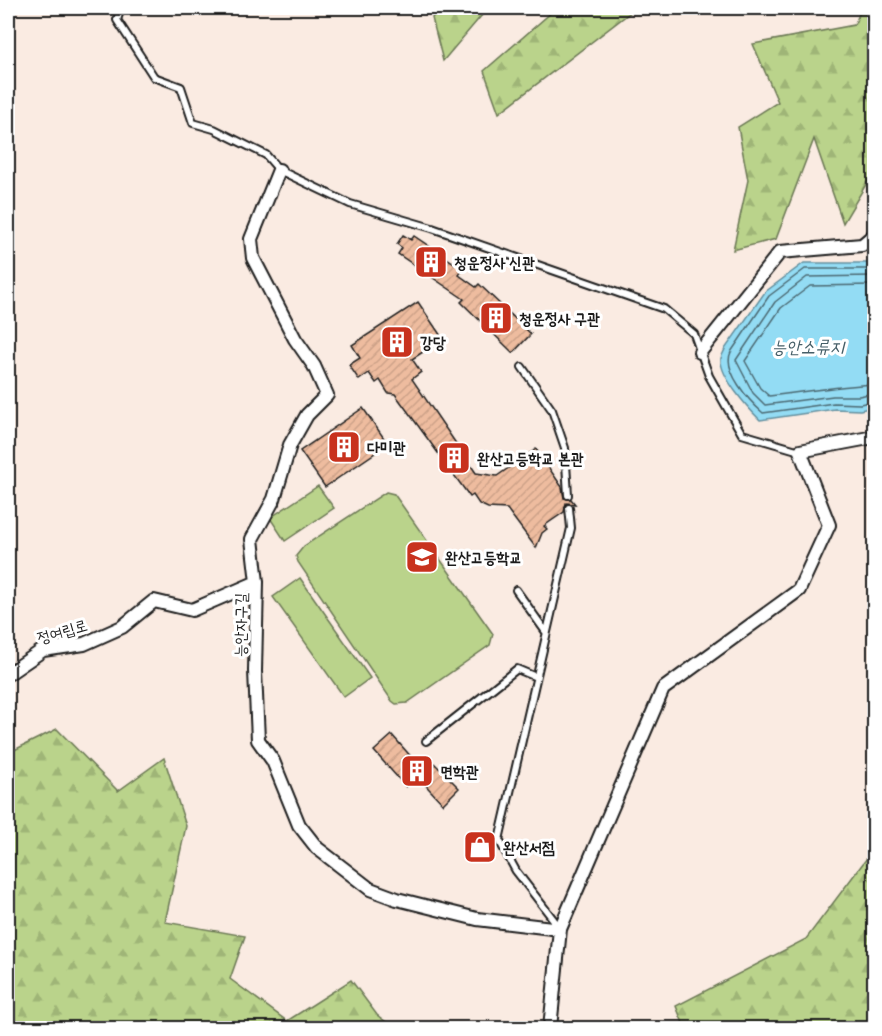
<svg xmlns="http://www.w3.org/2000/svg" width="882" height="1036" font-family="'Patrick Hand','Poor Story',sans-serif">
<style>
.forest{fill:url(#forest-firs);stroke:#6b7854;stroke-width:1.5}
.pitch{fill:#bad38b;stroke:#6b7854;stroke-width:1.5}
.water{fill:#93dcf4;stroke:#638f9e;stroke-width:1.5}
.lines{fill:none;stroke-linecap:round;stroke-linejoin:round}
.shore{stroke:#4c6972;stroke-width:1.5}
.building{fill:url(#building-hatch);stroke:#1c1c1c;stroke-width:1.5}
.service-casing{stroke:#1c1c1c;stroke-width:10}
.minor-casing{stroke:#1c1c1c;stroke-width:16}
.service{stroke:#fff;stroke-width:6}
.minor{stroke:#fff;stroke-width:12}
.labels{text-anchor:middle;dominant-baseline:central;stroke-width:6;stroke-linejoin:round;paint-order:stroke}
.poi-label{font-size:16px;font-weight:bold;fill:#1c1c1c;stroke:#fff;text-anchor:start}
.street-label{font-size:16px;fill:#1c1c1c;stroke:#fff}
.water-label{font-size:18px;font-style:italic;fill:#465f68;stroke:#fff}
</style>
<defs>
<pattern id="forest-firs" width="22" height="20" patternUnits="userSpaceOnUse" patternTransform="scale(1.5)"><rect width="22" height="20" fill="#bad38b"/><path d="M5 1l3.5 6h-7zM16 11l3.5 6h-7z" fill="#9fb577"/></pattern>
<pattern id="building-hatch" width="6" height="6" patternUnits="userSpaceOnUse" patternTransform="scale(1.5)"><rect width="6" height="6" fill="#eebc9f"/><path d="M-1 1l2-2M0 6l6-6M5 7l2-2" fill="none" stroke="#cca188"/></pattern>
</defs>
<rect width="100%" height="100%" fill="#faebe2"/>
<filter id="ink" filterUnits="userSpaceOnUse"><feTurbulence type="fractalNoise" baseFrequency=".0167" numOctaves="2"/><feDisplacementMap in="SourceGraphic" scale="12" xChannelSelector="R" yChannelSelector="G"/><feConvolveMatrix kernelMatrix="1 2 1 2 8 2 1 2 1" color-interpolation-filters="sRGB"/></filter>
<g filter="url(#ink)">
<path class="forest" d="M 439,8 L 488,8 L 443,61 L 432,18 Z
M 544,8 L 636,8 L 499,113 L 484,71 L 553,11 Z
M 862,8 L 874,8 L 874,171 L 843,223 L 814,139 L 776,239 L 733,250 L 748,180 L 738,127 L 778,102 L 753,44 L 854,25 Z
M 57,729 L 118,791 L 164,758 L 186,826 L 165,922 L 245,936 L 230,979 L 287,1021 L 351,980 L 377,1015 L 394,1028 L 8,1028 L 8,753 Z
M 873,850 L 874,1028 L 685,1028 L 676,1006 L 806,939 Z"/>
<path class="pitch" d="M 318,486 L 334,508 L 285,541 L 270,518 Z
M 386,492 L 394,494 L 493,634 L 490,645 L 407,703 L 396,704 L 392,701 L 298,562 L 296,556 L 304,546 Z
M 300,578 L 370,678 L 344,697 L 273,597 Z"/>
<path class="water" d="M 804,263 L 874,263 L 874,407 L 860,410 L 835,409 L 760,420 C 748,408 719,376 721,358 C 722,355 724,352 725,349 L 765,292 Z"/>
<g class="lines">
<path class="shore" d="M 874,269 L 805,269 L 769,296 L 731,352 C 722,370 749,401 763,413 L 834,403 L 860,404 L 874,401
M 874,276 L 807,277 L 775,302 L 736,360 L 753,393 L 765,405 L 833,396 L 859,396 L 874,393
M 874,285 L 810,286 L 781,308 L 745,361 L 760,388 L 769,396 C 804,392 839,386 874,384"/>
</g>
<path class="building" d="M 403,235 L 411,240 L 414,236 L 463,269 L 459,275 L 476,287 L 479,284 L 531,334 L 513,353 L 461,302 L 464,299 L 398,254 L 402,248 L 397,244 Z
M 418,302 L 443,339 L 412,359 L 421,372 L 412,379 L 476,473 L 497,476 L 536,449 L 562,487 L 564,498 L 571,499 L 575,504 L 566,503 L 564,512 L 544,526 L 547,529 L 542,533 L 536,548 L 507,509 L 488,508 L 479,504 L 473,495 L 470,497 L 395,394 L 388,393 L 380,380 L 376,383 L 369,373 L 359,380 L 349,365 L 360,358 L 352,345 Z
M 363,408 L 388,444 L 325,487 L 300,451 Z
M 392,735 L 414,760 L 422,760 L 430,764 L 434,763 L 459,788 L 443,804 L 418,777 L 406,787 L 374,751 Z"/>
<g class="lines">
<g class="service-casing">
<path id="service" d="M 121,8 L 117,20 L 154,77 L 181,87 L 193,123 L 214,129 L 266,155 L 279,170 L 350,204 L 432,228 L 664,309 L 694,334 L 709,376 L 742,434 L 800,451
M 522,367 L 552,410 L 565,448 L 568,495
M 516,590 L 546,632
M 426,741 L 517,669 L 536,677
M 560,928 L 516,871 L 499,840 L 571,528 L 569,508"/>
</g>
<g class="minor-casing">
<path id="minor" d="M 279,170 L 251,239 L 253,258 L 295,339 L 314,366 L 327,395 L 307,415 L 290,445 L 274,499 L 252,539 L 257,582 L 255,671 L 258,740 L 273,761 L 299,825 L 317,848 L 370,889 L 397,899 L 477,919 L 560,929
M 700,352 L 780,252 L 862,245 L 874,235
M 8,674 L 43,650 L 84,644 L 122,627 L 154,601 L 192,610 L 257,582
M 550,1028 L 560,929 L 663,689 L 799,590 L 829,525 L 800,451 L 874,437"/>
</g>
<use href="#service" class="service"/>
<use href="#minor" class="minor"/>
</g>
</g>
<defs>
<g id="building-square" transform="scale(1.725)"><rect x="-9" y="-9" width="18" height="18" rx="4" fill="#c8321e" stroke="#fff"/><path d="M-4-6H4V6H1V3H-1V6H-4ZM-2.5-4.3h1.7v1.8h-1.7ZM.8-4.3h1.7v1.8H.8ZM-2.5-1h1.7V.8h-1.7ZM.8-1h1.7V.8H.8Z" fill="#fff"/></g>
<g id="school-square" transform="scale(1.725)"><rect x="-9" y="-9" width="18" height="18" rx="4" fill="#c8321e" stroke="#fff"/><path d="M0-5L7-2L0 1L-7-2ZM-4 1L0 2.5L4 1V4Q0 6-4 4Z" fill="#fff"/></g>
<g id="shop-square" transform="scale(1.725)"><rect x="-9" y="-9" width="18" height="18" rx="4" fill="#c8321e" stroke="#fff"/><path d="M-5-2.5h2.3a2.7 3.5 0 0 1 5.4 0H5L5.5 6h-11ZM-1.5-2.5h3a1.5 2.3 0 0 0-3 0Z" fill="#fff"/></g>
</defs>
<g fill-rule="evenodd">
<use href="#building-square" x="431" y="262"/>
<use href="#building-square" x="496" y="318"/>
<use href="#building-square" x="397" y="342"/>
<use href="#building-square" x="344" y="447"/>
<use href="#building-square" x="454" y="458"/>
<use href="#school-square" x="422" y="557"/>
<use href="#building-square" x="417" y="771"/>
<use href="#shop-square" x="480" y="847"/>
</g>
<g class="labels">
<g class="poi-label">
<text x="454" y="262">청운정사 신관</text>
<text x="519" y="318">청운정사 구관</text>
<text x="420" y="342">강당</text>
<text x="367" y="447">다미관</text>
<text x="477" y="458">완산고등학교 본관</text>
<text x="445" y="557">완산고등학교</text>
<text x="440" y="771">면학관</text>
<text x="503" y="847">완산서점</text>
</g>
<g class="street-label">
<text transform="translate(240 625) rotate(-89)">능안자구길</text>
<text transform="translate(62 631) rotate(-16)">정여립로</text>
</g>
<g class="water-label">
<text x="808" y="346">능안소류지</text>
</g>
</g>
<rect width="882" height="1036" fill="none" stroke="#fff" stroke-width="30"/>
<rect x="15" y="15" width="852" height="1006" fill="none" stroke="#1c1c1c" stroke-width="2" filter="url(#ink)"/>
</svg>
